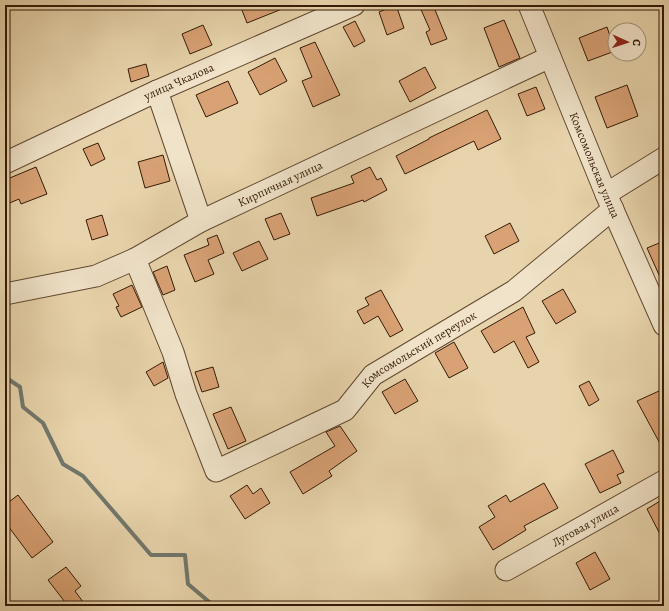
<svg xmlns="http://www.w3.org/2000/svg" width="669" height="611" font-family="Alegreya,serif">
<style>
.lines{fill:none;stroke-linecap:round;stroke-linejoin:round}
.stream{stroke:#71786d;stroke-width:4}
.building{fill:#d9a275;stroke:#341a07}
.minor-casing{stroke:#614830;stroke-width:23}
.minor{stroke:#f0e3c9;stroke-width:21}
.labels{text-anchor:middle;dominant-baseline:central;stroke-width:3;stroke-linejoin:round;paint-order:stroke}
.street-label{font-size:12px;fill:#341a07;stroke:#f0e3c9}
</style>
<rect width="100%" height="100%" fill="#e8d4ac"/>
<filter id="stains"><feTurbulence type="fractalNoise" baseFrequency=".005" numOctaves="4"/><feColorMatrix values="0 0 0 0 .2 0 0 0 0 .09 0 0 0 0 .02 0 0 0 .5 -.17"/></filter>
<radialGradient id="worn" r=".72"><stop offset=".6" stop-color="#630" stop-opacity="0"/><stop offset="1" stop-color="#630" stop-opacity=".3"/></radialGradient>
<g class="lines">
<path class="stream" d="M 5,377 L 20,387 L 23,407 L 43,423 L 63,464 L 83,476 L 151,555 L 185,555 L 188,584 L 214,606"/>
</g>
<path class="building" d="M 240,5 L 292,5 L 247,23 Z
M 396,5 L 404,28 L 387,35 L 379,12 Z
M 419,5 L 433,5 L 447,39 L 431,45 L 426,32 L 430,30 Z
M 504,20 L 520,58 L 499,67 L 484,28 Z
M 355,21 L 365,41 L 354,47 L 343,27 Z
M 203,25 L 212,45 L 190,54 L 182,34 Z
M 607,27 L 615,51 L 588,61 L 579,38 Z
M 315,42 L 340,95 L 313,107 L 302,81 L 312,77 L 300,48 Z
M 275,58 L 287,81 L 260,95 L 248,72 Z
M 146,64 L 149,76 L 131,82 L 128,69 Z
M 425,67 L 436,88 L 410,102 L 399,81 Z
M 228,81 L 238,103 L 206,117 L 196,95 Z
M 627,85 L 638,116 L 607,128 L 595,97 Z
M 536,87 L 545,109 L 527,116 L 518,94 Z
M 487,110 L 501,139 L 478,150 L 474,141 L 405,174 L 396,156 L 429,139 L 429,138 Z
M 98,143 L 105,159 L 91,166 L 83,149 Z
M 163,155 L 170,181 L 145,188 L 138,162 Z
M 36,167 L 47,194 L 21,204 L 19,199 L 5,205 L 5,180 Z
M 370,167 L 377,180 L 381,178 L 387,190 L 364,202 L 363,200 L 317,216 L 311,198 L 354,183 L 351,176 Z
M 281,213 L 290,234 L 274,240 L 265,219 Z
M 102,215 L 108,235 L 92,240 L 86,220 Z
M 510,223 L 519,241 L 494,254 L 485,236 Z
M 217,235 L 224,253 L 208,260 L 214,274 L 195,282 L 184,255 L 209,245 L 207,239 Z
M 259,241 L 268,259 L 242,271 L 233,253 Z
M 664,241 L 664,286 L 647,248 Z
M 167,266 L 175,290 L 163,295 L 153,272 Z
M 132,285 L 142,307 L 121,317 L 116,307 L 119,306 L 113,294 Z
M 563,289 L 576,312 L 556,324 L 542,301 Z
M 381,290 L 403,330 L 390,337 L 378,316 L 364,324 L 357,311 L 369,305 L 365,298 Z
M 523,307 L 535,333 L 526,337 L 539,362 L 528,368 L 514,341 L 494,353 L 481,331 Z
M 454,342 L 468,368 L 449,378 L 435,353 Z
M 163,362 L 168,378 L 154,386 L 146,372 Z
M 213,367 L 219,387 L 202,392 L 195,372 Z
M 405,379 L 418,401 L 395,414 L 382,392 Z
M 589,381 L 599,400 L 589,406 L 579,386 Z
M 659,391 L 664,400 L 664,451 L 637,401 Z
M 231,407 L 246,441 L 228,449 L 213,414 Z
M 340,426 L 357,451 L 329,471 L 332,476 L 303,494 L 290,472 L 335,446 L 326,432 Z
M 613,450 L 624,472 L 617,475 L 621,483 L 600,493 L 585,464 Z
M 544,483 L 558,508 L 524,526 L 526,530 L 493,550 L 479,527 L 495,517 L 488,506 L 506,495 L 510,502 Z
M 247,485 L 253,494 L 261,488 L 270,503 L 245,519 L 230,496 Z
M 18,495 L 53,542 L 32,558 L 5,522 L 5,505 Z
M 660,501 L 664,508 L 664,542 L 647,509 Z
M 595,552 L 610,579 L 590,590 L 576,563 Z
M 66,567 L 81,586 L 75,591 L 86,606 L 68,606 L 48,580 Z"/>
<g class="lines">
<g class="minor-casing">
<g id="minor">
<path id="s1" d="M 529,5 L 606,194 L 664,325"/>
<path d="M 157,91 L 201,221"/>
<path id="s2" d="M 5,163 L 157,91 L 354,5"/>
<path d="M 606,194 L 664,158"/>
<path id="s3" d="M 135,259 L 173,352 L 186,394 L 216,471 L 345,410 L 373,375 L 514,291 L 613,209"/>
<path id="s4" d="M 5,294 L 96,276 L 135,259 L 201,221 L 550,57"/>
<path id="s5" d="M 506,570 L 664,481"/>
</g>
</g>
<use href="#minor" class="minor"/>
</g>
<g class="labels">
<g class="street-label">
<text stroke="none"><textPath href="#s2" startOffset="192">улица Чкалова</textPath></text>
<text stroke="none"><textPath href="#s1" startOffset="173">Комсомольская улица</textPath></text>
<text stroke="none"><textPath href="#s4" startOffset="299">Кирпичная улица</textPath></text>
<text stroke="none"><textPath href="#s3" startOffset="467">Комсомольский переулок</textPath></text>
<text stroke="none"><textPath href="#s5" startOffset="91">Луговая улица</textPath></text>
</g>
</g>
<rect width="669" height="611" fill="none" stroke="#e8d4ac" stroke-width="20"/>
<rect x="6" y="6" width="657" height="599" fill="none" stroke="#341a07" stroke-width="2"/>
<rect x="10" y="10" width="649" height="591" fill="none" stroke="#341a07"/>
<g transform="translate(627 42) rotate(93)"><circle r="19" fill="#f0e3c9" stroke="#a5937b"/>
<path d="M0-3L7 15L0 10L-7 15Z" fill="#8f2418"/>
<text y="-6" font-size="11" font-weight="bold" text-anchor="middle" fill="#341a07">С</text>
</g>
<rect width="100%" height="100%" filter="url(#stains)"/>
<rect width="100%" height="100%" fill="url(#worn)"/>
</svg>
